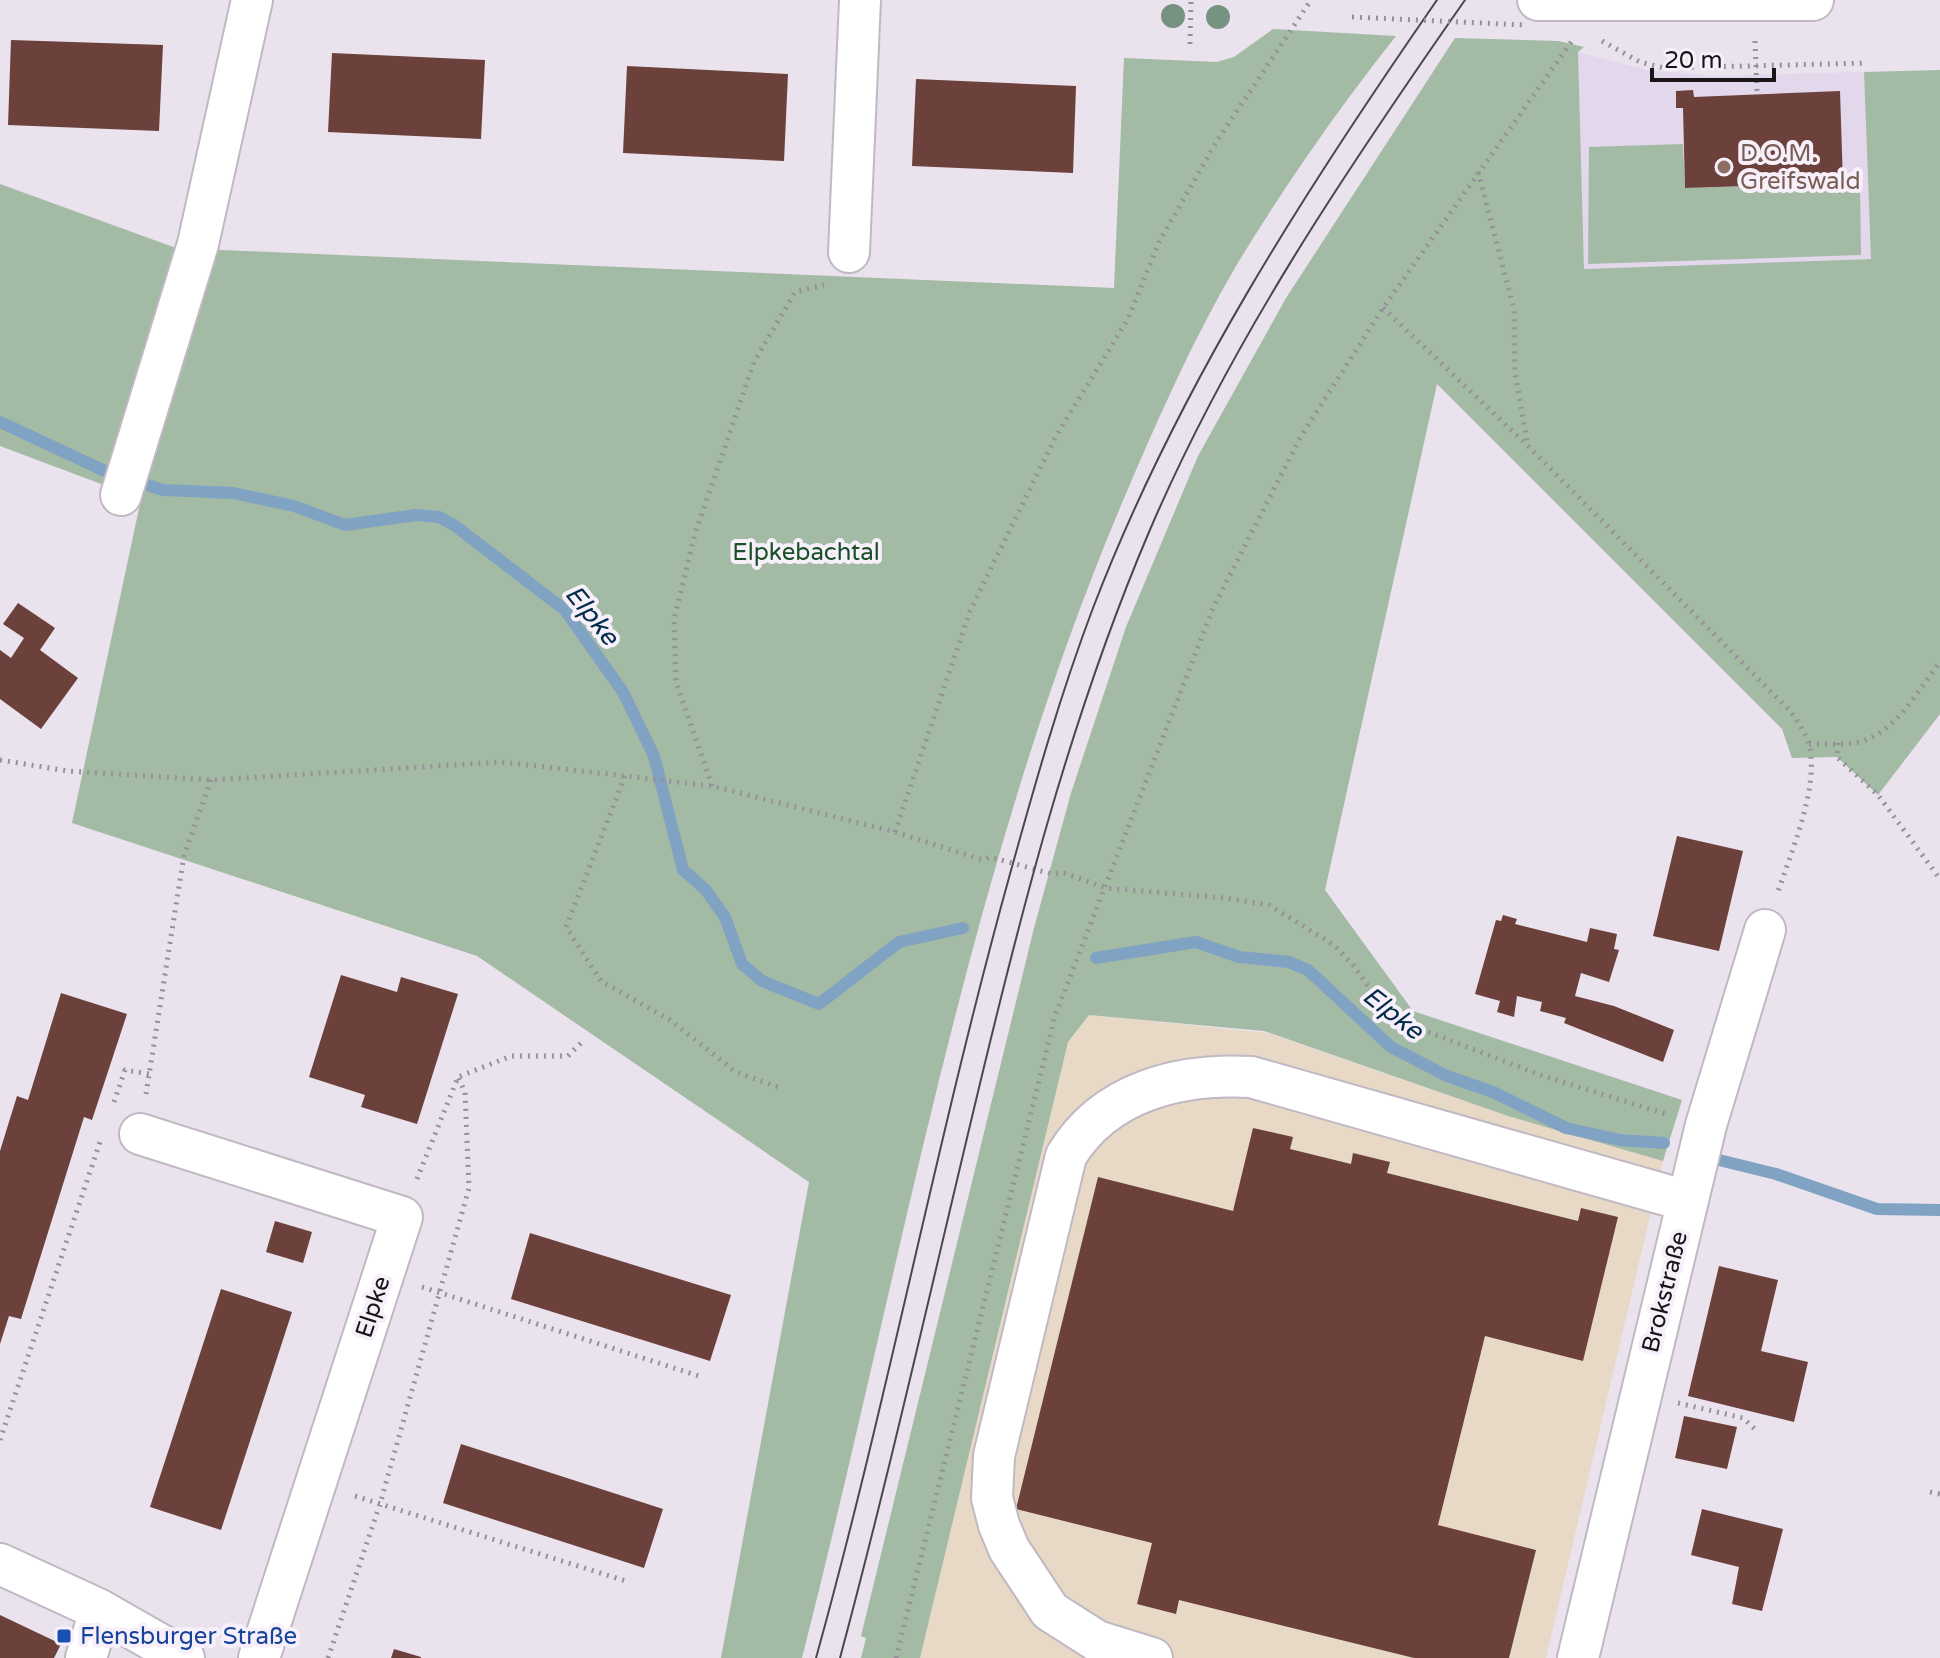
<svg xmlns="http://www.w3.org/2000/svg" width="1940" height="1658" font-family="'Varela Round',sans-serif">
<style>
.commercial{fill:#e8d9c7}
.education{fill:#e2d7eb}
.green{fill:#a3baa5}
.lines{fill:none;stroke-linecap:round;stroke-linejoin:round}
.stream{stroke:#80a2c3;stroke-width:12}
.building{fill:#6c413c}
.minor-casing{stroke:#c0b9c3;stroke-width:44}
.path{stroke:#969098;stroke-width:5;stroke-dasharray:2 6;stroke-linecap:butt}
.minor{stroke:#fff;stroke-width:40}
.tram{stroke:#4c474d;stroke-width:2}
.path-bridge{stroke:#969098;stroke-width:5;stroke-dasharray:2 6;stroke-linecap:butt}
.tree{fill:#769280}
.education-dot{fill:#8d6e63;stroke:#f7f0fa;stroke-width:3}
.transit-dot{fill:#1a4fb4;stroke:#f7f0fa;stroke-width:3}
.labels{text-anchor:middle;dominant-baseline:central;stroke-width:8;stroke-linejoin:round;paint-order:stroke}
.education-label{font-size:24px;fill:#785e54;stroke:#f7f0fa;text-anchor:start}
.park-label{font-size:24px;fill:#175026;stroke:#f7f0fa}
.street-label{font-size:24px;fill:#19161a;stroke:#f7f0fa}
.transit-label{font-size:24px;fill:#164399;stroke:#f7f0fa;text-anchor:start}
.water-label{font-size:26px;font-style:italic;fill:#032c4c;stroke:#f7f0fa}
</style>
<rect width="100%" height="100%" fill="#eae2ed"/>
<path class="commercial" d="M 1089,1015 L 1268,1033 L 1508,1116 L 1663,1161 L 1546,1658 L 920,1658 L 1068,1042 Z"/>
<path class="education" d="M 1578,52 L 1646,70 L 1714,76 L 1864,72 L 1871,259 L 1584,269 Z"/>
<path class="green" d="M 1273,29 L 1396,36 C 1338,109 1284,187 1236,266 C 1192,341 1156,423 1122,503 C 966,872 901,1271 802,1658 L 721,1658 L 809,1182 L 477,956 L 72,823 L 141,499 L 0,446 L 0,184 L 176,248 L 1114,288 L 1124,58 L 1217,62 L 1234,57 Z
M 1455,38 L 1559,41 L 1584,47 L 1578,52 L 1584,269 L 1871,259 L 1864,72 L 1940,70 L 1940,714 L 1878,795 L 1837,757 L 1792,758 L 1782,729 L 1437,384 L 1325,890 L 1413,1011 L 1682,1100 L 1663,1161 L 1508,1116 L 1264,1031 L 1089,1015 L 1068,1042 L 920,1658 L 861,1658 L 866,1638 L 861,1636 L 1034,928 L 1071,793 L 1126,627 L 1198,456 L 1286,298 Z
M 1683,144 L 1685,188 L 1860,183 L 1861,255 L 1588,264 L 1589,147 Z"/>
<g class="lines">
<path class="stream" d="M 0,422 L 105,471 L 163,490 L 233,493 L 294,506 L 345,525 L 416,515 L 439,517 L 454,525 L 565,610 L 623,692 L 654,756 L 683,870 L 705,889 L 725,917 L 742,964 L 762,981 L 819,1004 L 899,942 L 963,928
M 1096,958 L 1196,942 L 1239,957 L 1289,962 L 1308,970 L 1391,1047 L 1447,1076 L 1493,1092 L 1566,1128 L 1620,1140 L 1664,1143
M 1719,1160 L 1776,1174 L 1877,1209 L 1940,1210"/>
</g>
<path class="building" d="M 11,40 L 163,45 L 159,131 L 8,125 Z
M 332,53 L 485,60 L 481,139 L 328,132 Z
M 627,66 L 788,74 L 784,161 L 623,153 Z
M 916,79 L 1076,86 L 1073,173 L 912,166 Z
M 1693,90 L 1694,97 L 1840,91 L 1843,183 L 1685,188 L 1683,108 L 1676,108 L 1676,91 Z
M 18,603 L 55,628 L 40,650 L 78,678 L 41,729 L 0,699 L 0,650 L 11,658 L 24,638 L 3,624 Z
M 1677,836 L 1743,851 L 1719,951 L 1653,936 Z
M 1503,915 L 1517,919 L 1515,924 L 1587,942 L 1590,928 L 1617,934 L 1614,949 L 1619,950 L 1609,982 L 1581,973 L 1575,996 L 1614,1006 L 1674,1030 L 1663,1062 L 1564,1023 L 1566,1018 L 1540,1011 L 1542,1002 L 1517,996 L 1514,1017 L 1497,1012 L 1500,1001 L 1475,994 L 1496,920 L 1501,921 Z
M 341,975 L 397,992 L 401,977 L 458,994 L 417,1124 L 361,1107 L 365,1095 L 309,1077 Z
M 61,993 L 127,1014 L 92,1120 L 84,1117 L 21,1319 L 9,1316 L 0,1344 L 0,1151 L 17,1096 L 28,1100 Z
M 1253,1128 L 1293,1137 L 1290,1149 L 1351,1164 L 1353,1153 L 1390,1162 L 1387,1173 L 1578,1221 L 1581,1208 L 1618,1217 L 1583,1361 L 1485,1336 L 1438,1525 L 1536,1550 L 1509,1658 L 1414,1658 L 1179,1600 L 1176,1614 L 1137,1604 L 1152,1543 L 1016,1509 L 1098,1177 L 1233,1211 Z
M 275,1221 L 312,1232 L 303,1263 L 266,1252 Z
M 530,1233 L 731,1295 L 710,1361 L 511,1299 Z
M 1719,1266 L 1778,1280 L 1761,1351 L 1808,1362 L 1794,1422 L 1688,1396 Z
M 221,1289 L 292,1312 L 221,1530 L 150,1507 Z
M 1684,1416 L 1737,1427 L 1727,1469 L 1675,1458 Z
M 461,1444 L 663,1509 L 644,1568 L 443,1503 Z
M 1702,1509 L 1783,1529 L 1762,1611 L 1732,1604 L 1739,1567 L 1691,1555 Z
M 0,1615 L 61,1644 L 54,1658 L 0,1658 Z
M 394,1649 L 421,1657 L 421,1658 L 391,1658 Z"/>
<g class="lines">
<g class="minor-casing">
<path id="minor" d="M 1538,0 L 1813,0
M 849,252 L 860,0
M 121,495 L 198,244 L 252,0
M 140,1134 L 402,1217 L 259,1658
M 0,1564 L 100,1610 L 184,1658
M 86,1658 L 100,1610
M 1152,1658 L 1097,1641 L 1050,1611 L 1009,1549 L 999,1525 L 992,1498 L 994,1456 L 1066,1156 C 1105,1091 1180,1073 1251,1077 L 1687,1201
M 1578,1658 L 1706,1125 L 1765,930"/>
</g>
<path class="path" d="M 1602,41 L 1640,62 L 1664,68 L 1867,63
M 1755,41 L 1757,94
M 1190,44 L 1191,0
M 1478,172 L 1514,309 L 1515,373 L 1528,446
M 1383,308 L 1529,447 L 1791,712 C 1798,722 1806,733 1809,745 C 1820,787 1790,854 1777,895
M 1838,743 L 1837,757 L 1878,795 L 1940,879
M 1809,744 C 1824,744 1840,745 1854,743 C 1894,737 1917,691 1940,662
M 0,760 L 68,771 L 211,780 L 502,762 L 712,786 L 895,832 L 983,860 L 990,857 L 1052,874 L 1064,873 L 1106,888 L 1225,898 L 1269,905 L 1334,945 L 1354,966 L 1379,1002 L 1410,1025 L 1543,1076 L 1666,1114
M 625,776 L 566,927 L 601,981 L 670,1020 L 736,1072 L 781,1088
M 712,786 L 676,682 L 674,619 L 695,534 L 754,362 L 795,292 L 824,285
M 895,832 L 970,611 L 1056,436 L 1128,319 L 1159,242 L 1215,144 L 1311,0
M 146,1094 L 184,855 L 211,780
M 114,1102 L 125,1070 L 149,1074
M 417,1179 L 458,1077 L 511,1056 L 568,1056 L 582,1042
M 422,1287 L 699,1376
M 1678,1403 L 1743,1418 L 1758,1432
M 0,1440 L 100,1142
M 1930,1492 L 1940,1494
M 355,1496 L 629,1582
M 328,1658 L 380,1504 L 469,1188 L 465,1092 L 458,1077
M 896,1658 L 1055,1016 L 1213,608 L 1300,438 L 1383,308 L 1572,41"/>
<use href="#minor" class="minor"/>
<path class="tram" d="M 816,1658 C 888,1399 938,1133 1010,874 C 1035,784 1060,695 1093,608 C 1177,389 1304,192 1437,0
M 840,1658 C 888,1479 929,1297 972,1117 C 1019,919 1069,720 1149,532 C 1230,342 1347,169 1465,0"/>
<path class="path-bridge" d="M 1352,17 L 1523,25"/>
</g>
<g class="tree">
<circle cx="1173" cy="16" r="12"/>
<circle cx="1218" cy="17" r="12"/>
</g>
<circle class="education-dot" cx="1724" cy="167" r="8"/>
<rect class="transit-dot" x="56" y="1628" width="16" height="16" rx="4"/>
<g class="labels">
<g class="education-label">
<text x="1740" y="153">D.O.M.<tspan x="1740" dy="28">Greifswald</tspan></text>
</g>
<g class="park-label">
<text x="806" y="552">Elpkebachtal</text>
</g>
<g class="street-label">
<text transform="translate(1665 1292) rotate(-76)">Brokstraße</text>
<text transform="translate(373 1307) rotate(-72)">Elpke</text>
</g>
<g class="transit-label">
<text x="80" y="1636">Flensburger Straße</text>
</g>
<g class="water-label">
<text transform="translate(592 615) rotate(51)">Elpke</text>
<text transform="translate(1393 1013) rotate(38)">Elpke</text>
</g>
</g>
<path d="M1652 68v12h122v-12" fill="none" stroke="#19161a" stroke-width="4"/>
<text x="1664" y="68" font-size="24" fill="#19161a" stroke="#f7f0fa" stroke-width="6" paint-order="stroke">20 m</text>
</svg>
